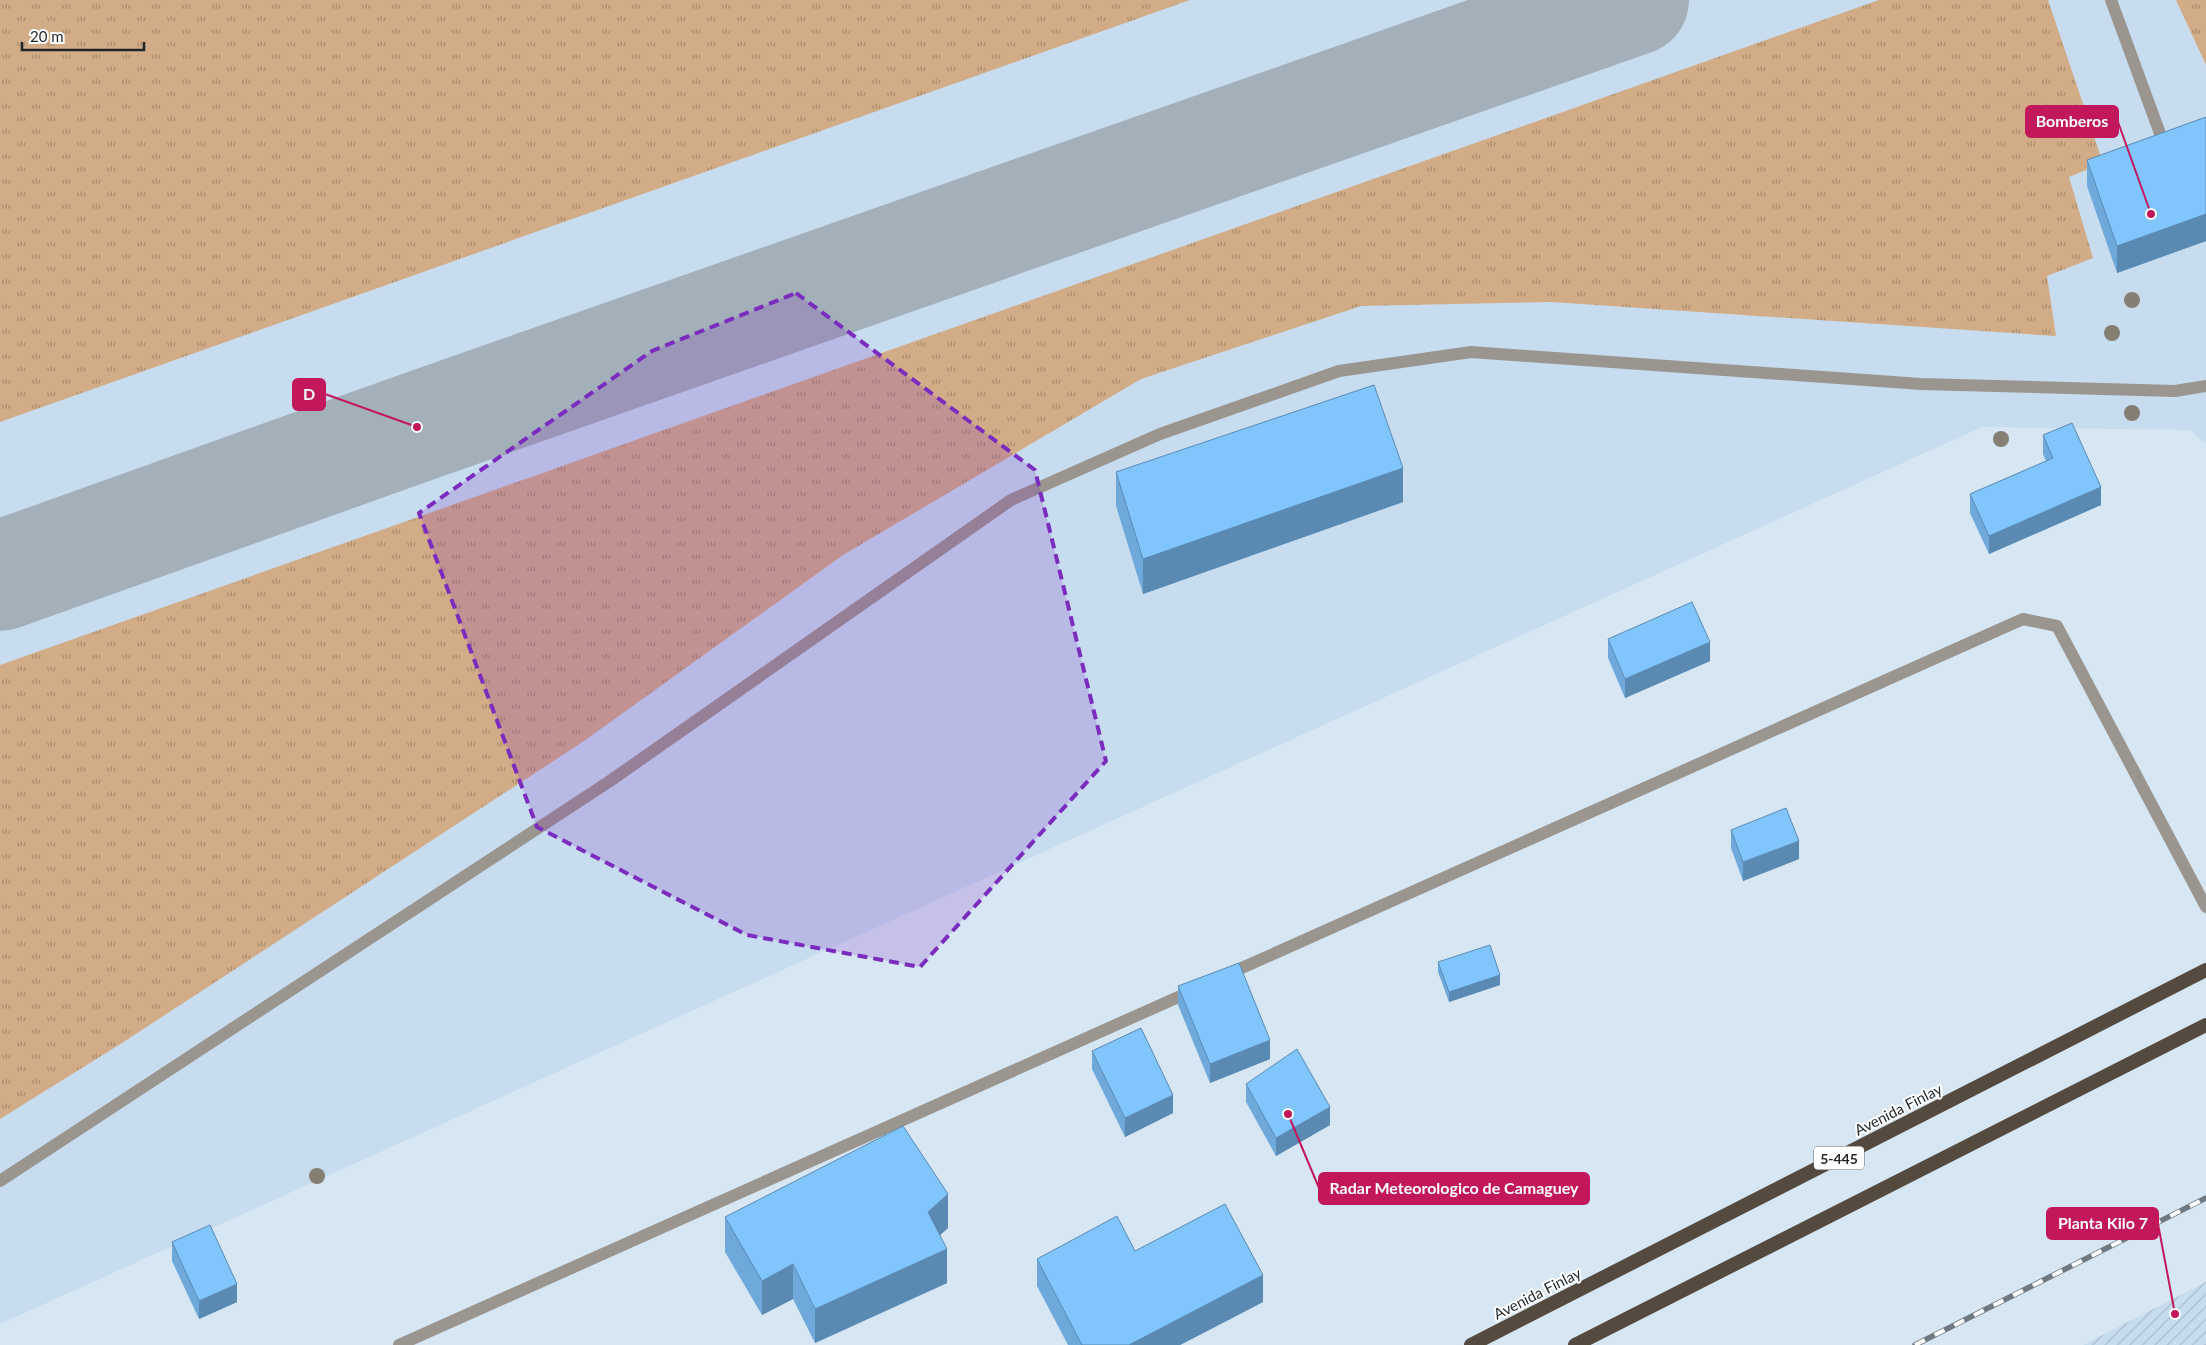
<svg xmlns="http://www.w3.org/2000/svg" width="2206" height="1345" font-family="Lato,sans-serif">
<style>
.built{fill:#c7dcef}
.industrial{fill:url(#industrial-furrows)}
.grass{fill:url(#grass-tufts)}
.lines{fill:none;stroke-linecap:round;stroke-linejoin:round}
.taxiway{stroke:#a3b0ba;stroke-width:110}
.service{stroke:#9b958f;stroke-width:12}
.trunk{stroke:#544a40;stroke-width:14}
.rail-casing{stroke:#6f7981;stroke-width:5.5}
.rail{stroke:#fff;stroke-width:4;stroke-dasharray:11;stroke-linecap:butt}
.tree{fill:#847e73}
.wall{fill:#6fa9db}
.shaded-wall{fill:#5a8ab2}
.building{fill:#81c5ff;stroke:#5a8ab2}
.marked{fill:#7b2cbf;fill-opacity:0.2;stroke:#7b2cbf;stroke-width:4;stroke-dasharray:10 6;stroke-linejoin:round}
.labels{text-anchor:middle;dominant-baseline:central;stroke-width:4;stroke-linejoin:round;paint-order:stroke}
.shield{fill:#fff;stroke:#626668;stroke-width:1}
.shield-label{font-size:14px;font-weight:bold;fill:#1e2428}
.street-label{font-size:15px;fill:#1e2428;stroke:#fff}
.leader{fill:none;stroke:#c2185b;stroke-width:2}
.callout-dot{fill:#c2185b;stroke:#fff;stroke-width:2}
.callout{fill:#c2185b;stroke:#c2185b;stroke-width:2}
.callout-label{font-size:16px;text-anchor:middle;font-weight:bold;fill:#fff}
</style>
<defs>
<pattern id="industrial-furrows" width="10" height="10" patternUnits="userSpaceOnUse" patternTransform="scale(1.25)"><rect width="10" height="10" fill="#c7dcef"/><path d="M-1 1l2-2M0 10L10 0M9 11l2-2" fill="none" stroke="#aabdcd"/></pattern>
<pattern id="grass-tufts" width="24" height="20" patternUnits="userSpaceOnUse" patternTransform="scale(1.25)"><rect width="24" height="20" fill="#d2ac86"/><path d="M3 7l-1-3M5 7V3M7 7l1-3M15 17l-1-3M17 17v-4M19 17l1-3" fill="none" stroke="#aa8c6e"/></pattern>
</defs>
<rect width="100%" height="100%" fill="#d7e6f3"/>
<path class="built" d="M 0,0 L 2206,0 L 2206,444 L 2190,430 L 1982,427 L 0,1324 Z"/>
<path class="industrial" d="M 2206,1282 L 2206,1345 L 2083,1345 Z"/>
<path class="grass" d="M 0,0 L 1190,0 L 0,422 Z
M 1879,0 L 2048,0 L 2103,163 L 2069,177 L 2093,258 L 2047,276 L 2056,336 L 1552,302 L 1361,306 L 1141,379 L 843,555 L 584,741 L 122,1043 L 0,1119 L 0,665 Z
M 2176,0 L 2206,0 L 2206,65 Z"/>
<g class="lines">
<path class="taxiway" d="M 0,576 L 417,427 L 1634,0"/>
<path class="service" d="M 2111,0 L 2162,139
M 1226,975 L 2023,619 L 2057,626 L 2206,907
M 0,1181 L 610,781 L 1011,500 L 1160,434 L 1339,371 L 1471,352 L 1921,384 L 2175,391 L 2206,386
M 399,1345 L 1194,990"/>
<path class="trunk" d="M 1471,1345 L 2206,970
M 1575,1345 L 2206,1025"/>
<g class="rail-casing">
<path id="rail" d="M 1915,1345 L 2206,1198"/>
</g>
<use href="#rail" class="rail"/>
</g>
<g class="tree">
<circle cx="2132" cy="300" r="8"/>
<circle cx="2112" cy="333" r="8"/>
<circle cx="2132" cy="413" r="8"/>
<circle cx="2001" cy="439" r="8"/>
<circle cx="317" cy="1176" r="8"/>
</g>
<path class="wall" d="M 2206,117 L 2206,241 L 2117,273 L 2087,186 L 2087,160 Z
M 2043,435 L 2101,505 L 1989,554 L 1970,513 L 1970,494 L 2046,461 L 2043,454 Z
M 1116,472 L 1403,502 L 1143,594 L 1116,506 Z
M 1608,639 L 1710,661 L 1625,698 L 1608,658 Z
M 1731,830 L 1799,859 L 1743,881 L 1731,848 Z
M 1438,962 L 1500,985 L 1449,1002 L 1438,972 Z
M 1178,986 L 1270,1059 L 1210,1083 L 1178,1005 Z
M 1092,1051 L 1173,1113 L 1125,1137 L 1092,1069 Z
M 1246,1084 L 1330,1125 L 1276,1156 L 1246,1102 Z
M 725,1217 L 948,1228 L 940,1235 L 947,1283 L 815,1343 L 793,1299 L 762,1315 L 725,1252 Z
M 172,1242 L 237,1302 L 199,1319 L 172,1261 Z
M 1135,1251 L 1263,1302 L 1180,1345 L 1068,1345 L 1037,1286 L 1037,1259 Z"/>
<path class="shaded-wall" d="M 2206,214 L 2206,241 L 2117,273 L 2117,246 Z
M 1403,468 L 1403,502 L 1143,594 L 1143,559 Z
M 2101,487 L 2101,505 L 1989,554 L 1989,536 Z
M 1710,642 L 1710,661 L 1625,698 L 1625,679 Z
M 1799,841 L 1799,859 L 1743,881 L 1743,862 Z
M 1500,975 L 1500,985 L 1449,1002 L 1449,992 Z
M 1270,1040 L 1270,1059 L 1210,1083 L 1210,1064 Z
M 1173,1095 L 1173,1113 L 1125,1137 L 1125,1118 Z
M 1330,1107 L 1330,1125 L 1276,1156 L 1276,1138 Z
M 948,1194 L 948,1228 L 928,1246 L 928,1212 Z
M 947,1249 L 947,1283 L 815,1343 L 815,1309 Z
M 793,1264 L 793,1299 L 762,1315 L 762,1281 Z
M 1263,1275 L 1263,1302 L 1180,1345 L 1129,1345 Z
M 237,1284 L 237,1302 L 199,1319 L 199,1301 Z"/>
<path class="building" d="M 2206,117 L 2206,214 L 2117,246 L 2087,160 Z
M 1374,385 L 1403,468 L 1143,559 L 1116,472 Z
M 2072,423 L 2101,487 L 1989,536 L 1970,494 L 2053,458 L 2043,435 Z
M 1692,602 L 1710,642 L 1625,679 L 1608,639 Z
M 1786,808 L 1799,841 L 1743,862 L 1731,830 Z
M 1490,945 L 1500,975 L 1449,992 L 1438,962 Z
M 1239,963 L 1270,1040 L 1210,1064 L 1178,986 Z
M 1141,1028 L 1173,1095 L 1125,1118 L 1092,1051 Z
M 1297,1049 L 1330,1107 L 1276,1138 L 1246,1084 Z
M 903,1126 L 948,1194 L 928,1212 L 947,1249 L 815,1309 L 793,1264 L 762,1281 L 725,1217 Z
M 1225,1204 L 1263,1275 L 1129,1345 L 1082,1345 L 1037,1259 L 1117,1216 L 1135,1251 Z
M 210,1225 L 237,1284 L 199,1301 L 172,1242 Z"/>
<path class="marked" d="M 796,293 L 1035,470 L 1106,761 L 920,967 L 747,935 L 537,827 L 419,513 L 652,351 Z"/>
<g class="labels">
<rect class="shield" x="1814" y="1146.5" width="50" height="23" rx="4"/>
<g class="shield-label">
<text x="1839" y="1158">5-445</text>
</g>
<g class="street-label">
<text transform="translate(1898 1109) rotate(-27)">Avenida Finlay</text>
<text transform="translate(1537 1293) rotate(-27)">Avenida Finlay</text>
</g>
</g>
<path class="leader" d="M2151 214L2118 122M417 427L325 394M1288 1114L1319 1188M2175 1314L2158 1224"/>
<g class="callout-dot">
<circle cx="2151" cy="214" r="5"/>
<circle cx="417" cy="427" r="5"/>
<circle cx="1288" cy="1114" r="5"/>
<circle cx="2175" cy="1314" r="5"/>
</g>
<g class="callout">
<rect x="2026" y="106" width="92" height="31" rx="5"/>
<rect x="293" y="379" width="32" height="31" rx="5"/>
<rect x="1319" y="1173" width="270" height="31" rx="5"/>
<rect x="2047" y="1208" width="111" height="31" rx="5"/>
</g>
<g class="callout-label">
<text x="2072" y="127">Bomberos</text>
<text x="309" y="400">D</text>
<text x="1454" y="1194">Radar Meteorologico de Camaguey</text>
<text x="2103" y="1229">Planta Kilo 7</text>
</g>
<path d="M22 42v8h122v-8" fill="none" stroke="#1e2428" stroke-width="2.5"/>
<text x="30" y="42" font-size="15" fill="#1e2428" stroke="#ffffff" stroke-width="4" paint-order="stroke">20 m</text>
</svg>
